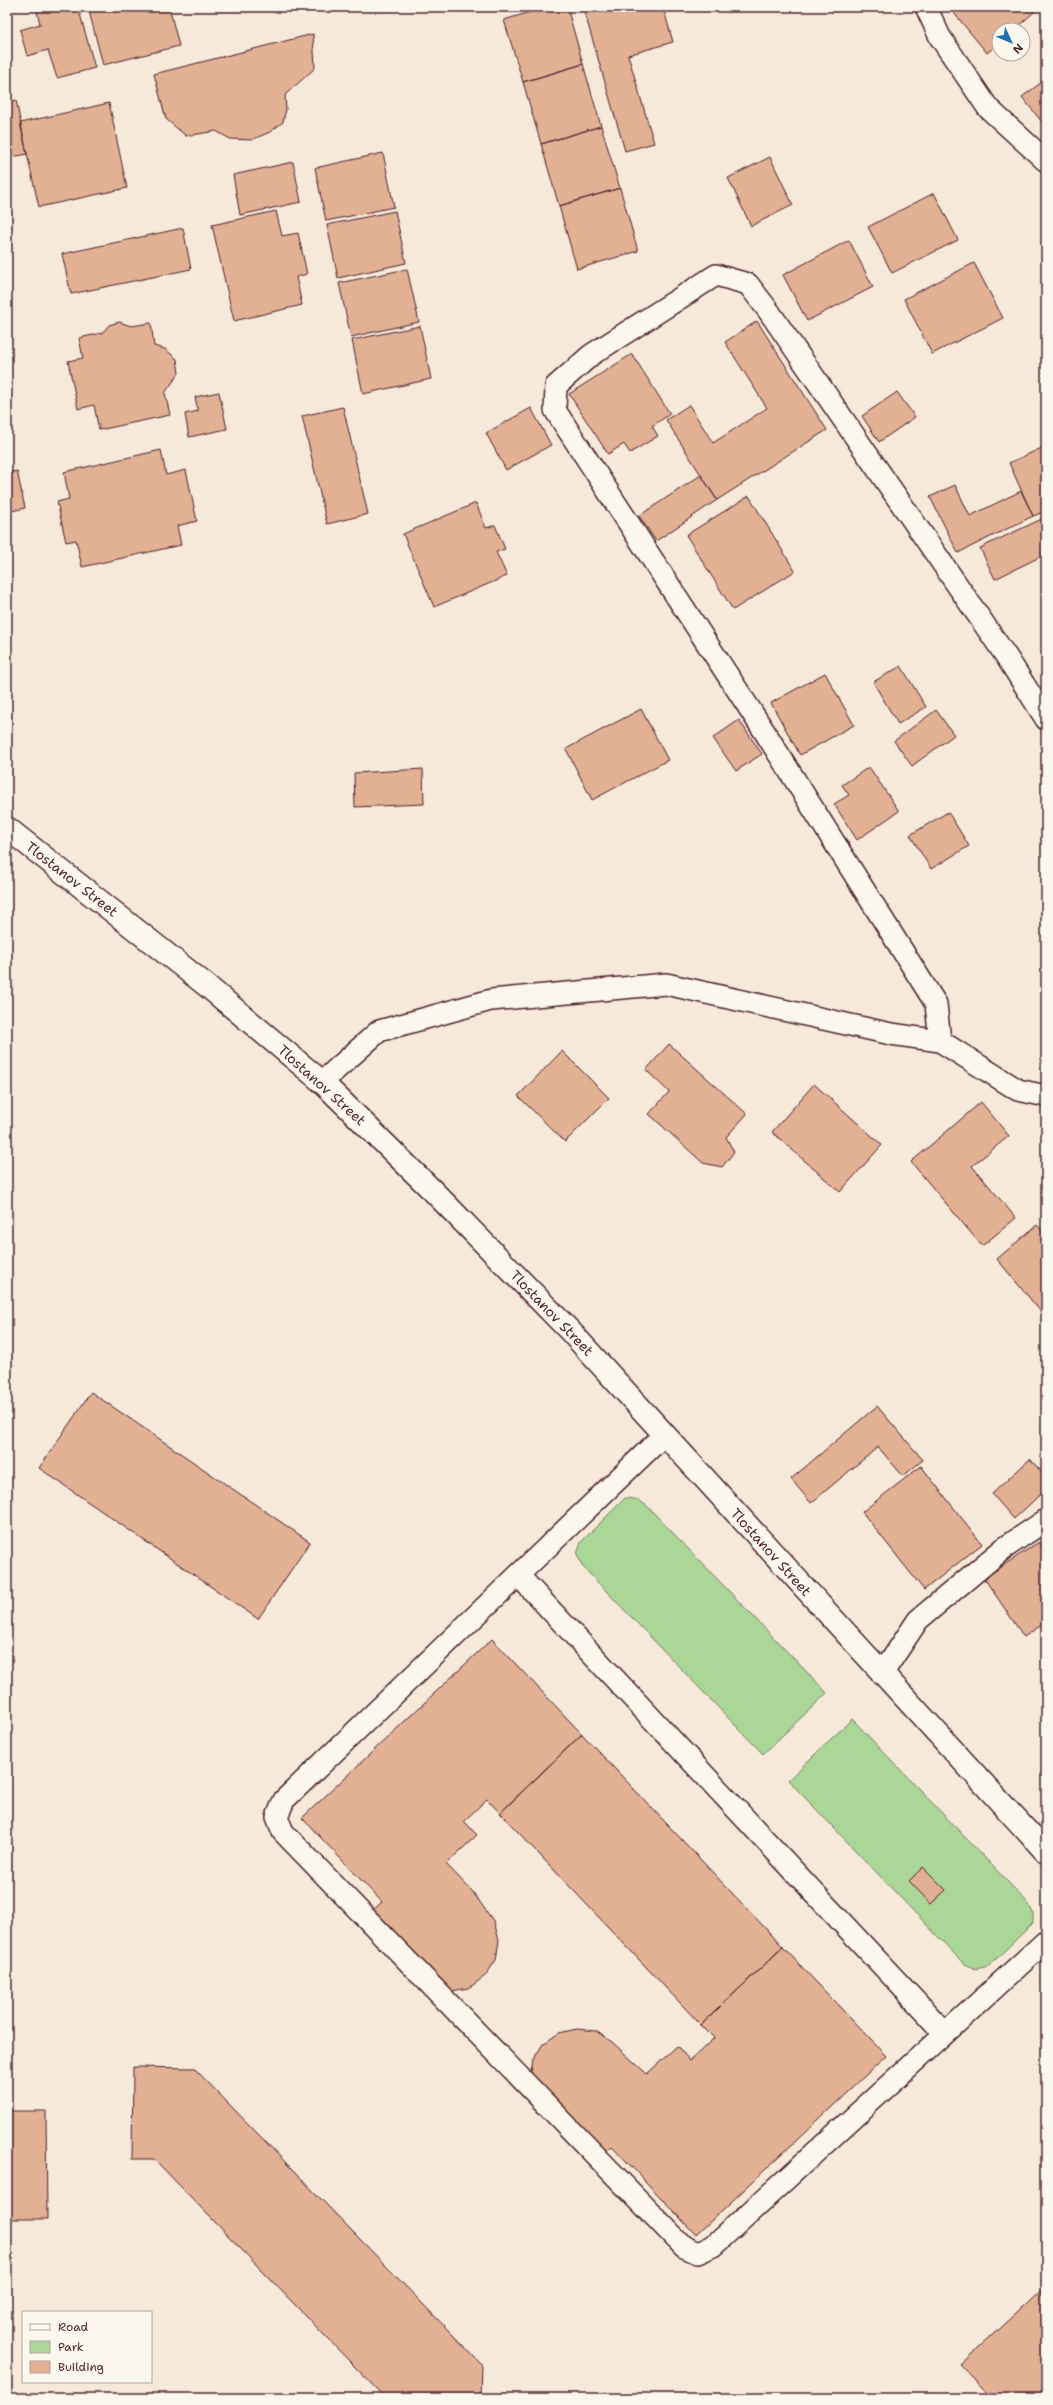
<svg xmlns="http://www.w3.org/2000/svg" width="1053" height="2405" font-family="'Shantell Sans',sans-serif">
<style>
.green{fill:#aad797;stroke:#7a7b61}
.building{fill:#e2b194;stroke:#4a1f2b}
.lines{fill:none;stroke-linecap:round;stroke-linejoin:round}
.lane-casing{stroke:#4a1f2b;stroke-width:24}
.secondary-casing{stroke:#4a1f2b;stroke-width:25}
.lane{stroke:#fbf7ec;stroke-width:21}
.secondary{stroke:#fbf7ec;stroke-width:22}
.labels{text-anchor:middle;dominant-baseline:central;stroke-width:3;stroke-linejoin:round;paint-order:stroke}
.street-label{font-size:14px;fill:#4a1f2b;stroke:#fbf7ec}
</style>
<rect width="100%" height="100%" fill="#f6e9da"/>
<filter id="ink" filterUnits="userSpaceOnUse"><feTurbulence type="fractalNoise" baseFrequency=".025" numOctaves="2"/><feDisplacementMap in="SourceGraphic" scale="8" xChannelSelector="R" yChannelSelector="G"/><feConvolveMatrix kernelMatrix="1 2 1 2 8 2 1 2 1" color-interpolation-filters="sRGB"/></filter>
<g filter="url(#ink)">
<path class="green" d="M 625,1498 L 635,1499 L 646,1505 L 827,1693 L 763,1754 L 582,1566 L 577,1554 L 581,1542 Z
M 852,1719 L 1028,1903 L 1033,1913 L 1033,1923 L 989,1966 L 976,1969 L 964,1964 L 788,1780 Z"/>
<path class="building" d="M 36,7 L 78,7 L 95,68 L 57,78 L 48,50 L 27,56 L 20,30 L 40,24 Z
M 88,7 L 169,7 L 179,46 L 103,65 Z
M 547,7 L 567,7 L 583,64 L 523,82 L 504,20 Z
M 583,7 L 663,7 L 673,42 L 628,55 L 654,143 L 625,151 Z
M 949,7 L 1032,7 L 1035,11 L 1014,30 L 999,30 L 999,43 L 987,53 Z
M 313,34 L 315,68 L 285,95 L 286,109 L 283,122 L 270,132 L 251,140 L 230,139 L 216,131 L 186,136 L 166,119 L 154,74 Z
M 583,64 L 601,126 L 541,144 L 523,82 Z
M 1046,79 L 1046,127 L 1022,97 Z
M 16,100 L 27,154 L 7,158 L 7,102 Z
M 109,103 L 127,188 L 39,207 L 20,123 Z
M 601,126 L 620,188 L 559,206 L 541,144 Z
M 383,153 L 394,207 L 326,221 L 315,168 Z
M 770,157 L 793,205 L 751,226 L 728,178 Z
M 293,162 L 301,202 L 240,215 L 233,175 Z
M 620,188 L 638,251 L 577,269 L 559,206 Z
M 934,193 L 958,240 L 892,273 L 868,227 Z
M 276,211 L 282,236 L 298,233 L 307,274 L 296,277 L 302,305 L 234,321 L 212,225 Z
M 395,211 L 406,263 L 338,278 L 327,225 Z
M 183,228 L 191,269 L 71,294 L 62,254 Z
M 849,240 L 873,287 L 807,321 L 783,275 Z
M 974,263 L 1003,318 L 932,354 L 904,299 Z
M 407,269 L 419,322 L 351,337 L 339,283 Z
M 757,321 L 827,430 L 717,500 L 666,420 L 689,405 L 713,443 L 767,408 L 725,342 Z
M 119,322 L 131,326 L 151,323 L 154,346 L 165,349 L 177,359 L 179,373 L 165,393 L 170,415 L 99,430 L 94,405 L 78,409 L 68,361 L 83,358 L 79,338 L 102,333 L 109,325 Z
M 420,326 L 431,379 L 363,394 L 352,340 Z
M 632,354 L 670,414 L 652,426 L 658,436 L 630,453 L 624,444 L 608,454 L 569,394 Z
M 219,392 L 227,429 L 189,437 L 185,414 L 198,411 L 195,397 Z
M 897,392 L 915,417 L 879,442 L 862,416 Z
M 343,407 L 368,514 L 327,524 L 302,416 Z
M 531,408 L 551,445 L 506,470 L 486,433 Z
M 1046,446 L 1046,511 L 1033,516 L 1009,463 Z
M 161,450 L 166,475 L 186,470 L 197,521 L 177,526 L 181,545 L 82,567 L 76,540 L 66,542 L 57,502 L 69,499 L 64,472 Z
M 17,471 L 25,508 L 7,512 L 7,473 Z
M 701,475 L 717,500 L 656,541 L 639,516 Z
M 955,485 L 970,516 L 1021,491 L 1033,516 L 958,553 L 930,497 Z
M 749,496 L 795,571 L 733,610 L 686,535 Z
M 476,503 L 486,528 L 495,525 L 505,549 L 496,552 L 507,576 L 434,607 L 403,534 Z
M 1046,517 L 1046,554 L 995,579 L 980,548 Z
M 901,666 L 926,707 L 898,724 L 873,682 Z
M 825,673 L 854,725 L 800,755 L 771,703 Z
M 641,709 L 668,760 L 592,800 L 566,749 Z
M 936,710 L 954,735 L 912,766 L 894,741 Z
M 739,720 L 762,754 L 736,771 L 713,738 Z
M 869,767 L 899,811 L 857,840 L 834,804 L 849,795 L 842,785 Z
M 423,769 L 424,804 L 355,807 L 354,773 Z
M 948,812 L 969,846 L 931,869 L 910,835 Z
M 669,1044 L 747,1114 L 726,1137 L 734,1152 L 722,1167 L 703,1163 L 649,1114 L 669,1092 L 646,1070 Z
M 562,1051 L 609,1098 L 565,1142 L 518,1096 Z
M 814,1084 L 882,1145 L 840,1192 L 772,1132 Z
M 981,1102 L 1009,1136 L 972,1166 L 1016,1218 L 982,1246 L 911,1162 Z
M 1037,1225 L 1046,1236 L 1046,1318 L 997,1259 Z
M 91,1392 L 310,1542 L 258,1619 L 39,1468 Z
M 877,1406 L 923,1460 L 903,1476 L 878,1447 L 811,1503 L 791,1479 Z
M 1030,1459 L 1046,1477 L 1046,1489 L 1014,1519 L 992,1494 Z
M 921,1466 L 982,1544 L 924,1590 L 862,1512 Z
M 1039,1542 L 1046,1553 L 1046,1622 L 1024,1637 L 984,1578 Z
M 492,1639 L 582,1734 L 500,1813 L 487,1799 L 464,1821 L 477,1835 L 446,1864 L 472,1891 L 494,1922 L 499,1940 L 496,1960 L 485,1976 L 469,1988 L 451,1991 L 361,1921 L 382,1902 L 302,1818 Z
M 582,1734 L 783,1947 L 701,2025 L 500,1813 Z
M 923,1867 L 946,1890 L 931,1904 L 909,1881 Z
M 783,1947 L 886,2056 L 696,2235 L 612,2146 L 591,2165 L 530,2079 L 533,2060 L 543,2044 L 559,2033 L 577,2029 L 596,2031 L 612,2042 L 647,2074 L 677,2046 L 690,2061 L 714,2038 L 701,2025 Z
M 133,2067 L 194,2068 L 482,2365 L 481,2398 L 385,2398 L 154,2159 L 132,2159 Z
M 7,2111 L 46,2111 L 47,2219 L 7,2219 Z
M 1046,2285 L 1046,2398 L 991,2398 L 960,2365 Z"/>
<g class="lines">
<g class="lane-casing">
<path id="lane" d="M 926,7 L 940,37 L 988,108 L 1046,161
M 940,1041 L 936,1004 L 766,734 L 555,410 L 556,386 L 591,355 L 716,275 L 748,284 L 768,310 L 1006,656 L 1046,719
M 322,1082 L 379,1031 L 491,1000 L 666,984 L 891,1034 L 940,1041 L 1018,1090 L 1046,1096
M 664,1435 L 284,1800 L 277,1817 L 283,1832 L 684,2247 L 698,2253 L 713,2246 L 1046,1941
M 518,1575 L 945,2033
M 882,1674 L 918,1620 L 1003,1549 L 1046,1520"/>
</g>
<g class="secondary-casing">
<path id="secondary" d="M 7,828 L 206,985 L 322,1082 L 434,1192 L 570,1331 L 1046,1852"/>
</g>
<use href="#lane" class="lane"/>
<use href="#secondary" class="secondary"/>
</g>
</g>
<g class="labels">
<g class="street-label">
<text transform="translate(72 879) rotate(38)">Tlostanov Street</text>
<text transform="translate(322 1085) rotate(42)">Tlostanov Street</text>
<text transform="translate(552 1313) rotate(46)">Tlostanov Street</text>
<text transform="translate(771 1552) rotate(48)">Tlostanov Street</text>
</g>
</g>
<rect width="1053" height="2405" fill="none" stroke="#fbf7ec" stroke-width="24"/>
<rect x="12" y="12" width="1029" height="2381" fill="none" stroke="#4a1f2b" stroke-width="1.5" filter="url(#ink)"/>
<rect x="22" y="2311" width="130" height="72" fill="#fbf7ec" stroke="#b4a19f"/>
<rect x="30" y="2324" width="20" height="6" fill="#fbf7ec" stroke="#b4a19f"/>
<text x="58" y="2331" font-size="12" fill="#4a1f2b">Road</text>
<rect x="30" y="2341" width="20" height="12" fill="#aad797" stroke="#b4a19f"/>
<text x="58" y="2351" font-size="12" fill="#4a1f2b">Park</text>
<rect x="30" y="2361" width="20" height="12" fill="#e2b194" stroke="#b4a19f"/>
<text x="58" y="2371" font-size="12" fill="#4a1f2b">Building</text>
<g transform="translate(1011 42) rotate(134)"><circle r="19" fill="#fbf7ec" stroke="#b4a19f"/>
<path d="M0-3L7 15L0 10L-7 15Z" fill="#1f6fb2"/>
<text y="-6" font-size="11" font-weight="bold" text-anchor="middle" fill="#4a1f2b">N</text>
</g>
</svg>
